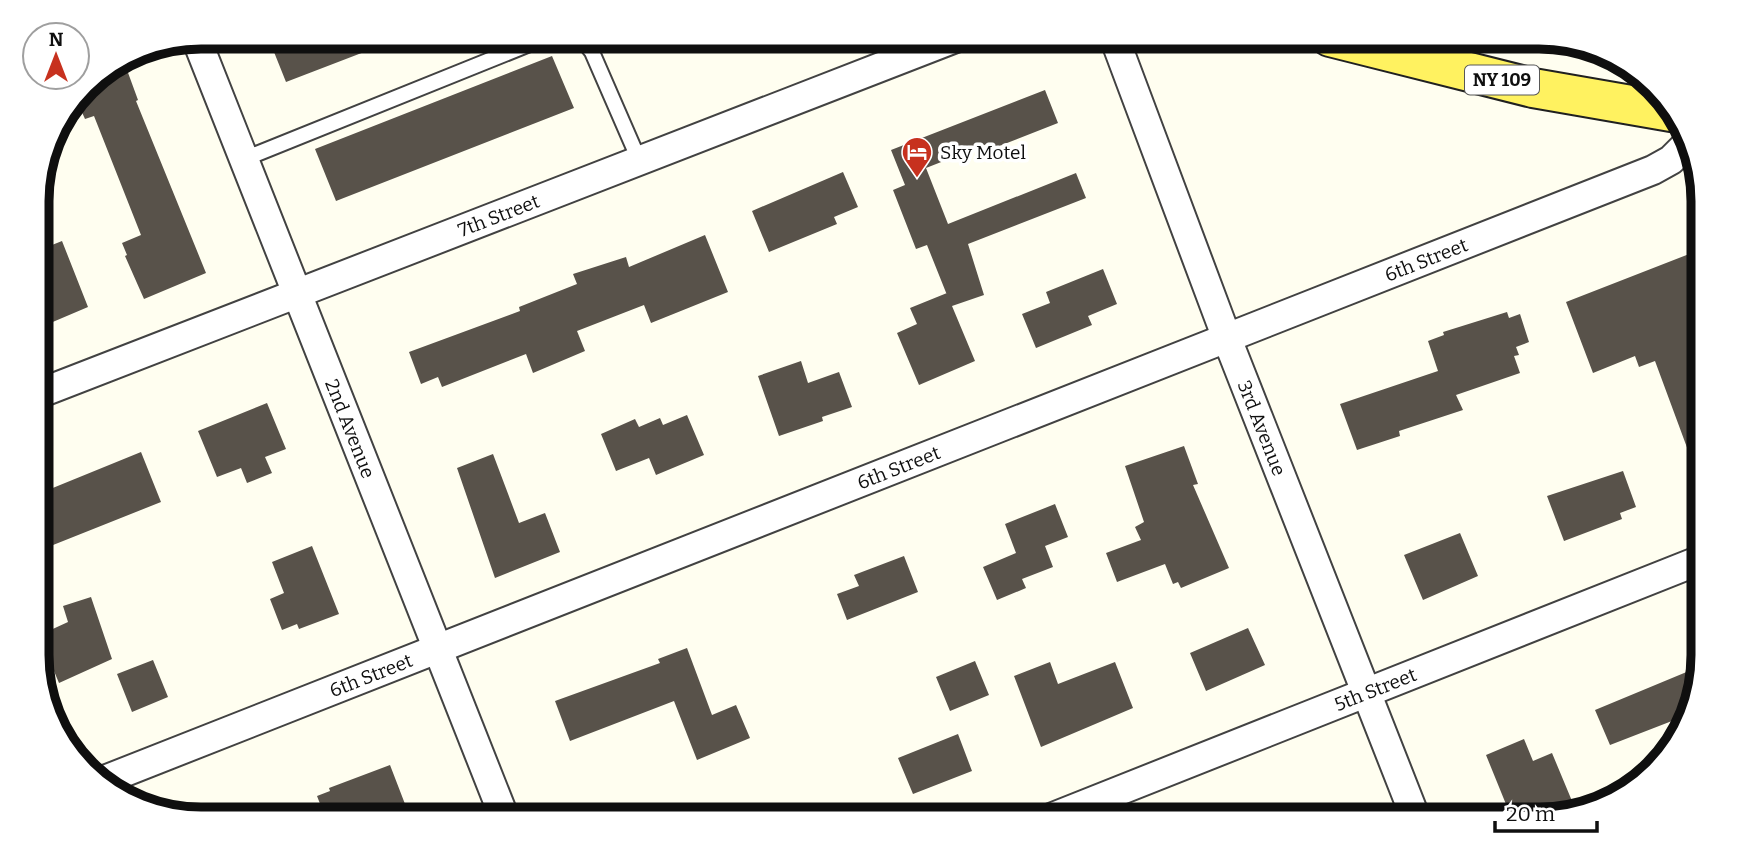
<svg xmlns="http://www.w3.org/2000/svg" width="1740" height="856" font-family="Bitter,serif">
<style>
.building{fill:#58524a}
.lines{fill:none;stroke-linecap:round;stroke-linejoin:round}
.service-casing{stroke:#424242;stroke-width:18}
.minor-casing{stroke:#424242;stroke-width:32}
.primary-casing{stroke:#202020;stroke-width:42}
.service{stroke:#fff;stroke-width:14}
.minor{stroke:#fff;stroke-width:28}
.primary{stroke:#fff260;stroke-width:38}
.labels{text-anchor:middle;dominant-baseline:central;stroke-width:7;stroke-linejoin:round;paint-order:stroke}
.shield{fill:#fff;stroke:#575757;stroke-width:2}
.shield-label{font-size:18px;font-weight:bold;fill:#0f0f0f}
.poi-label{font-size:19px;fill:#0f0f0f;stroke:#fff;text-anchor:start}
.street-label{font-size:19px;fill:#0f0f0f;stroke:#fff}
.rim{fill:none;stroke:#0f0f0f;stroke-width:9}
</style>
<rect width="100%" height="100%" fill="#fffef0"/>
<path class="building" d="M 268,37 L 397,37 L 398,39 L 286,82 Z
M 552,56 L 574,108 L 336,201 L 315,149 Z
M 123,59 L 138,100 L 136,101 L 206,273 L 144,299 L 125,256 L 127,255 L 122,243 L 141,235 L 94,116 L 85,119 L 76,99 L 92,78 Z
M 1045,90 L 1058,123 L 989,150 L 987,144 L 926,168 L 948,224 L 1076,173 L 1086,198 L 968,244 L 984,295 L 952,306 L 975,361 L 919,385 L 897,333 L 917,324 L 910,308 L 947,293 L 951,305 L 927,245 L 916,249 L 893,190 L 905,185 L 891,150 Z
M 843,172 L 858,207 L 834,217 L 837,224 L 769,252 L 752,211 Z
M 705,235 L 728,292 L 651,323 L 644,305 L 577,331 L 585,351 L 533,373 L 526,354 L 442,387 L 438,377 L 421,384 L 409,352 L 520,311 L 519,307 L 577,284 L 573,274 L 626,257 L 629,267 Z
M 62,241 L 88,307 L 48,324 L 37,296 L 37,251 Z
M 1702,249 L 1703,480 L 1699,480 L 1655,361 L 1639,367 L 1635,356 L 1593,373 L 1566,302 Z
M 1103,269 L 1117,304 L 1088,316 L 1092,325 L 1036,348 L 1022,314 L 1050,303 L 1046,292 Z
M 1507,312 L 1509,318 L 1520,314 L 1529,342 L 1516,347 L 1519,355 L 1514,356 L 1520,373 L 1456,395 L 1463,410 L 1399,431 L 1400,436 L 1357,450 L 1340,404 L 1438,371 L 1428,341 L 1444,335 L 1443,332 Z
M 801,361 L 808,383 L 839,372 L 852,407 L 822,417 L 823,421 L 779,436 L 758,376 Z
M 267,403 L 286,449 L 265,457 L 272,473 L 247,483 L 241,468 L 217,477 L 198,431 Z
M 687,415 L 704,455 L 656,475 L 649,458 L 616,471 L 601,434 L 635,419 L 639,427 L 660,418 L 663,425 Z
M 1184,446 L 1198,484 L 1193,485 L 1229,568 L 1181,588 L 1178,582 L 1173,584 L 1165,564 L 1117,582 L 1106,553 L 1141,540 L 1135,527 L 1144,522 L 1125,466 Z
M 141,452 L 161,502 L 38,551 L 38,494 Z
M 493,454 L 519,523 L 545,513 L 560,552 L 495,578 L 457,468 Z
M 1623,471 L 1636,507 L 1620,513 L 1622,519 L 1564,541 L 1547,496 Z
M 1055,504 L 1068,537 L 1045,546 L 1053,567 L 1022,579 L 1026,588 L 997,600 L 983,567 L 1016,553 L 1005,524 Z
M 1460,533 L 1478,576 L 1423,600 L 1404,555 Z
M 312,546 L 339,614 L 299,629 L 297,624 L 282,630 L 270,599 L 284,593 L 272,562 Z
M 904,556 L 918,592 L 847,620 L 837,594 L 859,586 L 854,575 Z
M 91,597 L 112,659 L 59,683 L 46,652 L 52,650 L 44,633 L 68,622 L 63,606 Z
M 1248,628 L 1265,665 L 1206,691 L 1190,653 Z
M 687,648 L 712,715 L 736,705 L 750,738 L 697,760 L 674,701 L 570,741 L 555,701 L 660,663 L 658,659 Z
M 153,660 L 168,697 L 132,712 L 117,674 Z
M 975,661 L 989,695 L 950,711 L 936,677 Z
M 1050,662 L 1058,684 L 1115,662 L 1133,708 L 1041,747 L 1014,676 Z
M 1701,666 L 1690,714 L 1610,745 L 1595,710 Z
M 958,734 L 972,771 L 913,794 L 898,758 Z
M 1524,739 L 1533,761 L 1552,753 L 1572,801 L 1529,819 L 1512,819 L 1486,755 Z
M 390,765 L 405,804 L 364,819 L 326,819 L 317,796 L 330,791 L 329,788 Z"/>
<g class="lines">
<g class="service-casing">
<path id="service" d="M 580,37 L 592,52 L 639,160
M 244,159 L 547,37"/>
</g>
<g class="minor-casing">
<g id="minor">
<path id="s1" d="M 1114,37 L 1226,336 L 1416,819"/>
<path id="s2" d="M 196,38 L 505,819"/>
<path id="s3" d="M 38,394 L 958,37"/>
<path id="s4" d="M 102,781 L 1653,170 L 1671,160 L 1688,143"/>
<path id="s5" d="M 1048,819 L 1703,559"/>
</g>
</g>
<g class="primary-casing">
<path id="primary" d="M 1330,37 L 1533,88 L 1677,113"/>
</g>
<use href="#service" class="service"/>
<use href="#minor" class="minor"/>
<use href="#primary" class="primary"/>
</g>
<defs>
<g id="hotel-pin" transform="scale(1.575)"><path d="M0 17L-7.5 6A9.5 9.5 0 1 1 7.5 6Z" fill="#c7311e" stroke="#fff"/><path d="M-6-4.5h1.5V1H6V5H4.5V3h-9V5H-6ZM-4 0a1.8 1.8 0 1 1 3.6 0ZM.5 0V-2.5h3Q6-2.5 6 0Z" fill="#fff"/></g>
</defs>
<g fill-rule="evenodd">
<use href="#hotel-pin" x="917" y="152"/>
</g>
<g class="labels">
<rect class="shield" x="1465" y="65.5" width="74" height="29" rx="5"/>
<g class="shield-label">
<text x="1502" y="80">NY 109</text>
</g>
<g class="poi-label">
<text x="940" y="152">Sky Motel</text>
</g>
<g class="street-label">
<text stroke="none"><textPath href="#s3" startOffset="494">7th Street</textPath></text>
<text stroke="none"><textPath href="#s4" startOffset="1423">6th Street</textPath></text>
<text stroke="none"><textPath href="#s2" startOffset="420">2nd Avenue</textPath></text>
<text stroke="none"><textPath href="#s1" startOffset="418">3rd Avenue</textPath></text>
<text stroke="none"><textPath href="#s4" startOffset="856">6th Street</textPath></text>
<text stroke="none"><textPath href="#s4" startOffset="289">6th Street</textPath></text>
<text stroke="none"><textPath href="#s5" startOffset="352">5th Street</textPath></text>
</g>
</g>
<path d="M0 0H1740V856H0ZM201 49H1539A152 152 0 0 1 1691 201V655A152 152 0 0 1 1539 807H201A152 152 0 0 1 49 655V201A152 152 0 0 1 201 49Z" fill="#fff" fill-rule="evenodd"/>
<path class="rim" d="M201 49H1539A152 152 0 0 1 1691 201V655A152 152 0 0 1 1539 807H201A152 152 0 0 1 49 655V201A152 152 0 0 1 201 49Z"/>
<g transform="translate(56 56)"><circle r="33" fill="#ffffff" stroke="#9f9f9f" stroke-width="2"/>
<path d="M0-5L12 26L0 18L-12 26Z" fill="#c7311e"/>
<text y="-10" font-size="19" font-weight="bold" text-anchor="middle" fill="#0f0f0f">N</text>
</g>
<path d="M1495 821v10h102v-10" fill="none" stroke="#0f0f0f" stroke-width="3.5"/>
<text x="1506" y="821" font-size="21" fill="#0f0f0f" stroke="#ffffff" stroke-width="5" paint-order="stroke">20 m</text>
</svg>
